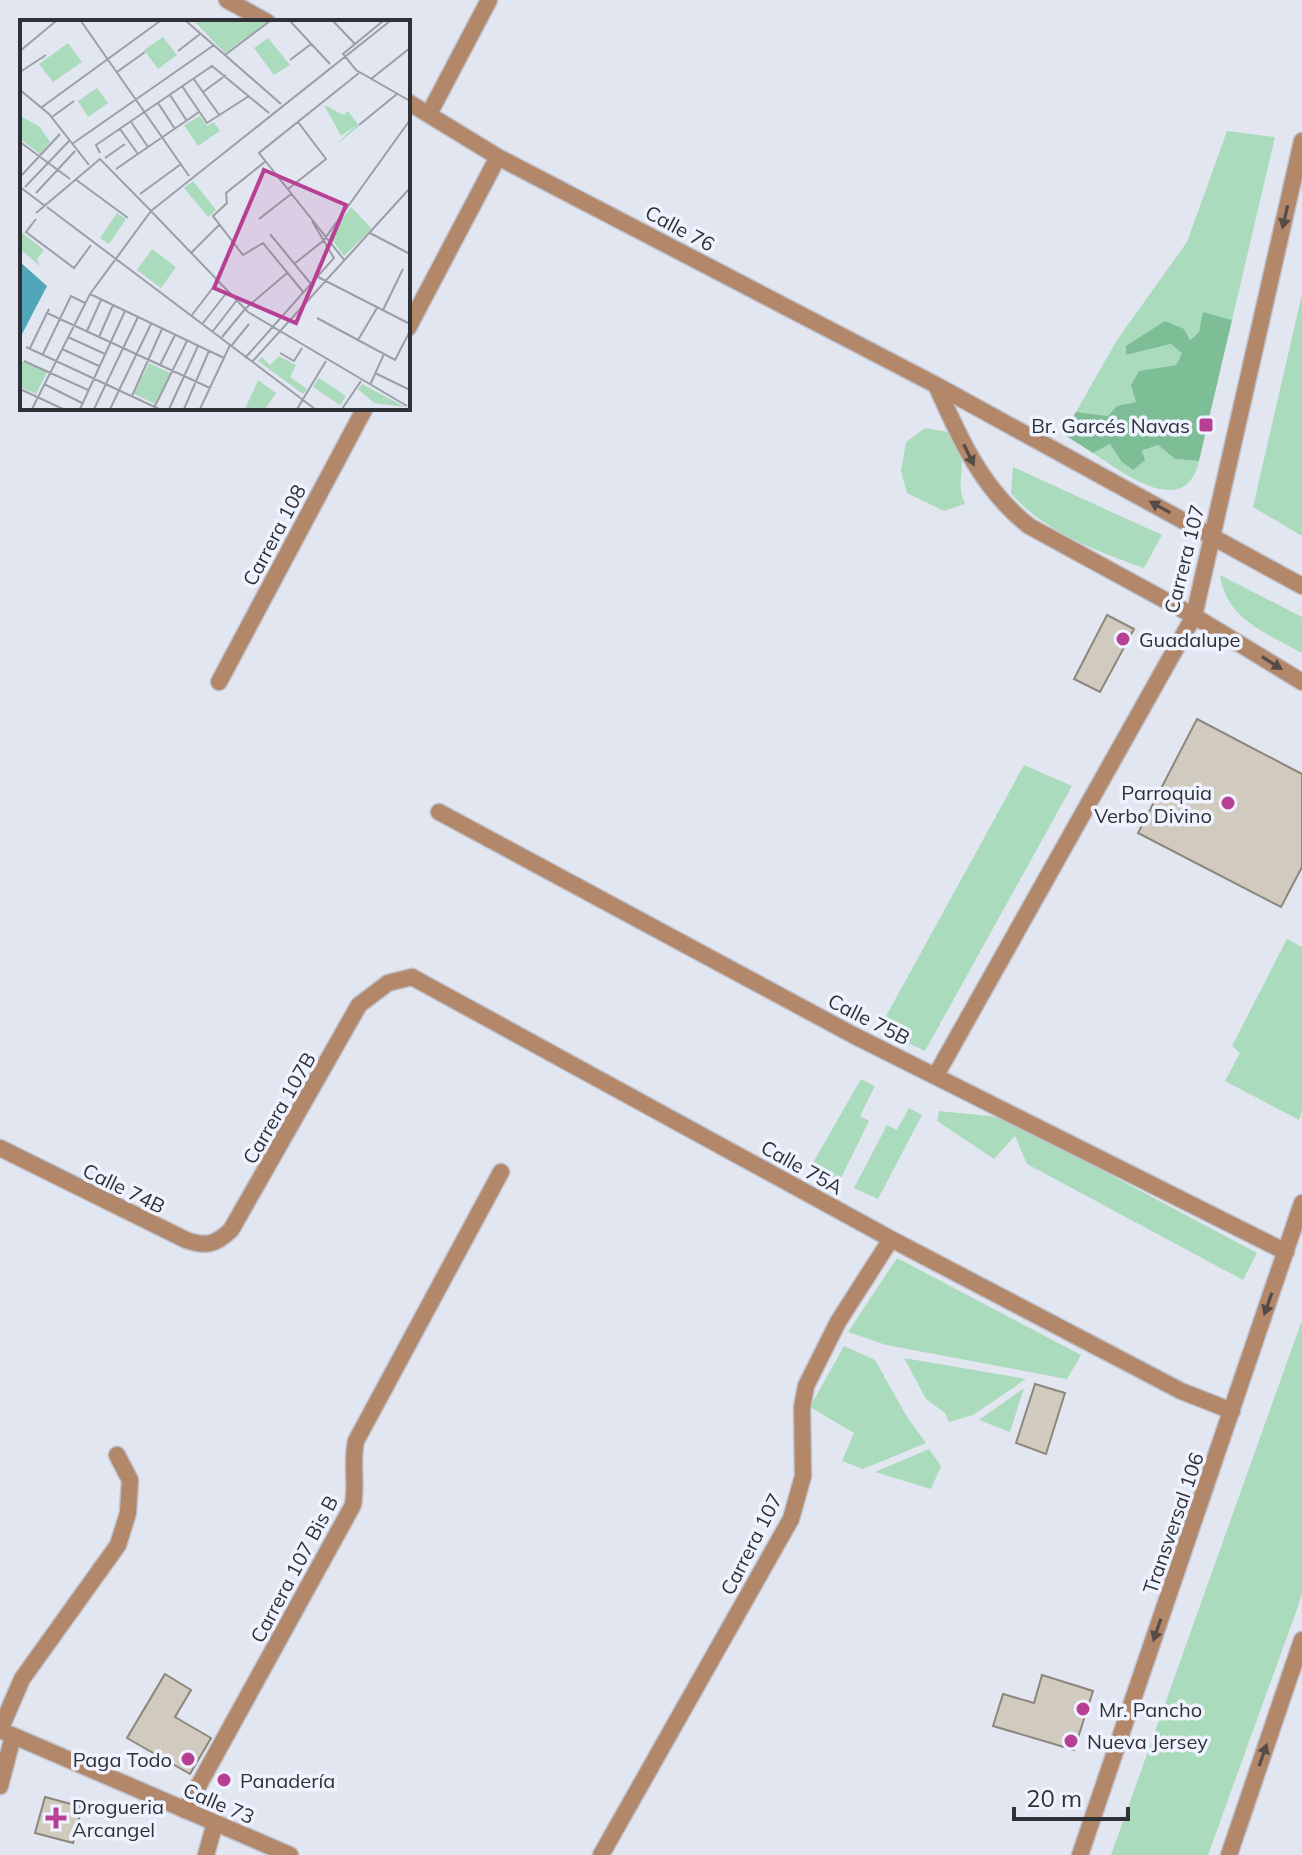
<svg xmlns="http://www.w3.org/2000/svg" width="1302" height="1855" font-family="Mulish,sans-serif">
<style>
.green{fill:#aadbbc}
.forest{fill:#7ebe96}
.building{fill:#d1cabf;stroke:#8c867c;stroke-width:2}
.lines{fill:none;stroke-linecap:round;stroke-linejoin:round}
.service-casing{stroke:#bec2cc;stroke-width:19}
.minor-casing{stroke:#bec2cc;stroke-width:19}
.tertiary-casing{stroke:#bec2cc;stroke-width:19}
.service{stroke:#b2876a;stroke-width:16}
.minor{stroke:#b2876a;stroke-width:16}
.tertiary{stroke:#b2876a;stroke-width:16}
.oneway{fill:#574b46}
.poi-dot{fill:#b74095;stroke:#eff3ff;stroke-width:3}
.labels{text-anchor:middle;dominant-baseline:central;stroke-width:7;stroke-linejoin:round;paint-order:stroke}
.street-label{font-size:20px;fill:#303136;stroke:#eff3ff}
.poi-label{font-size:20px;fill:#303136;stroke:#eff3ff;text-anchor:start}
.inset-road{fill:none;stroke:#9b9ea6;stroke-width:2}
.view{fill:#b74095;fill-opacity:0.15;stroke:#b74095;stroke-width:4}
.inset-edge{fill:none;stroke:#303136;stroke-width:4}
</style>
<rect width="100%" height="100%" fill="#e2e6f1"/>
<path class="green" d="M 1227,131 L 1275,137 L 1232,320 L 1204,313 L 1199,332 L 1189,340 L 1165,321 L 1126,355 L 1172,344 L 1182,353 L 1176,365 L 1139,372 L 1136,402 L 1108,416 L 1076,412 L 1117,340 L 1187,242 Z
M 1302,294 L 1302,536 L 1253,507 Z
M 925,428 L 948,432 C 952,439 959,449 961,457 C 964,476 956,483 965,504 L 944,511 L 907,493 L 901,471 L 906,442 Z
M 1110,444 L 1121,461 L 1158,445 L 1175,459 L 1199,461 C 1185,522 1121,471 1093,453 Z
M 1013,467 L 1162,535 L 1144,568 C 1097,551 1044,532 1011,493 Z
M 1220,575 L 1302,617 L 1302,653 C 1266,633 1226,619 1220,575 Z
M 1024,765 L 1072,786 L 925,1051 L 879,1029 Z
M 1287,939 L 1302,947 L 1302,1111 L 1299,1120 L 1225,1081 L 1240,1053 L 1232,1046 Z
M 861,1079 L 875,1086 L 860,1116 L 869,1121 L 839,1182 L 810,1168 Z
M 909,1108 L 922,1115 L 878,1199 L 854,1188 L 887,1125 L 897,1130 Z
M 939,1111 L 998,1117 L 1015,1124 L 1257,1253 L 1243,1280 L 1027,1164 L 1015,1136 L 994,1159 L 937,1121 Z
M 897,1258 L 1081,1355 L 1067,1379 L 886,1345 L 848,1332 Z
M 1302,1320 L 1302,1593 L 1297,1609 L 1208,1855 L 1111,1855 Z
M 844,1346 L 875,1360 L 907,1417 L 926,1443 L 863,1469 L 842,1461 L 854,1433 L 810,1407 Z
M 904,1358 L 1026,1379 L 973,1415 L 949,1422 L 945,1413 L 926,1399 Z
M 1024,1388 L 1010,1432 L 979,1420 Z
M 929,1449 L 941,1466 L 931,1489 L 875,1472 Z"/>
<path class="forest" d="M 1203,312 L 1232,320 L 1199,461 L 1175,459 L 1158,445 L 1142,451 L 1145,460 L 1133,470 L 1121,461 L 1110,444 L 1093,453 L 1063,434 L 1076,412 L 1108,416 L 1117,406 L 1136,402 L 1131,385 L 1139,371 L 1176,365 L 1182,353 L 1171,344 L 1126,355 L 1126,346 L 1165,321 L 1184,329 L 1190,340 L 1199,332 Z"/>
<path class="building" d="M 1107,615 L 1134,629 L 1100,692 L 1074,679 Z
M 1197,719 L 1302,774 L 1302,867 L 1281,907 L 1138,833 Z
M 1035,1384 L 1065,1393 L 1046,1454 L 1016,1443 Z
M 165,1674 L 191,1690 L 175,1717 L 211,1738 L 190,1774 L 127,1738 Z
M 1042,1675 L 1093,1691 L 1074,1750 L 993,1726 L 1003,1694 L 1034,1703 Z
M 45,1797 L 82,1807 L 73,1843 L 35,1833 Z"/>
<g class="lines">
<g class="service-casing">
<path id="service" d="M 185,1810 L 353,1505 C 357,1482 351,1463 356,1441 L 501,1172"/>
</g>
<g class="minor-casing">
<path id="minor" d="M 227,0 L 267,22
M 408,102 L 498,157 L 936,385 L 1302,586
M 429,114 L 489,0
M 408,328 L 498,157
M 936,385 C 960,439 982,489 1029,526 L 1194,616 L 936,1075
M 219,682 L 365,408
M 439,812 L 853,1035 L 1286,1252
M 0,1148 L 186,1240 C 206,1247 215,1245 231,1230 L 359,1005 L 388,983 L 412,977 L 891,1239 L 1181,1391 L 1232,1411
M 0,1730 L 22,1679 L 118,1545 L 128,1513 L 130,1480 L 117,1455
M 0,1786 L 13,1736
M 206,1855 L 215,1823
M 601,1855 L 791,1519 L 803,1476 L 802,1407 L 806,1386 L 838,1322 L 891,1239"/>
</g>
<g class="tertiary-casing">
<path id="tertiary" d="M 1302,141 L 1194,616 L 1302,682
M 0,1730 L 290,1855
M 1080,1855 L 1302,1203
M 1229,1855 L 1302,1640"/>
</g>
<use href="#service" class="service"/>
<use href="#minor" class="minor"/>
<use href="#tertiary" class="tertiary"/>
</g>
<defs><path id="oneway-solid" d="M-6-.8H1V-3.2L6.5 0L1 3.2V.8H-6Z" transform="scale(2)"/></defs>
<g class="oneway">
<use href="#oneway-solid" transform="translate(1285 217) rotate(103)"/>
<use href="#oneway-solid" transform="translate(969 455) rotate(64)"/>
<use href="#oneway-solid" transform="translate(1160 507) rotate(-151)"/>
<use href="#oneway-solid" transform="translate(1272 663) rotate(32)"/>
<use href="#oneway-solid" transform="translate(1268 1304) rotate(109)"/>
<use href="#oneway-solid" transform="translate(1157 1630) rotate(109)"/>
<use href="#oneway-solid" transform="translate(1263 1755) rotate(-71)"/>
</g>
<g class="poi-dot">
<rect x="1198" y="417" width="16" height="16" rx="4"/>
<circle cx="1123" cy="639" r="8"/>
<circle cx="1228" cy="803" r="8"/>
<circle cx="1083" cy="1709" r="8"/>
<circle cx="1071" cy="1741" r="8"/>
<circle cx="188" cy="1759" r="8"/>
<circle cx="224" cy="1780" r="8"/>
<path d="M52 1806h8v8h8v8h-8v8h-8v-8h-8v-8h8z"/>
</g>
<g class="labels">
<g class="street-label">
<text transform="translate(680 228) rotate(28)">Calle 76</text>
<text transform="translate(274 535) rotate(-62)">Carrera 108</text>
<text transform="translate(1184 559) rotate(-76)">Carrera 107</text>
<text transform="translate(869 1019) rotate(27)">Calle 75B</text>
<text transform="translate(279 1108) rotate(-60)">Carrera 107B</text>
<text transform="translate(802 1167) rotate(29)">Calle 75A</text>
<text transform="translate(124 1188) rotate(26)">Calle 74B</text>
<text transform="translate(1173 1523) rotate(-71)">Transversal 106</text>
<text transform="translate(751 1544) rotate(-63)">Carrera 107</text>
<text transform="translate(294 1569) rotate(-62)">Carrera 107 Bis B</text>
<text transform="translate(219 1803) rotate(23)">Calle 73</text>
</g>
<g class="poi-label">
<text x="1190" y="425" text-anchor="end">Br. Garcés Navas</text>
<text x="1139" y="639">Guadalupe</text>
<text x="1212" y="792" text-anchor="end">Parroquia<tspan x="1212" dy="23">Verbo Divino</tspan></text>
<text x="1099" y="1709">Mr. Pancho</text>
<text x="1087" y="1741">Nueva Jersey</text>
<text x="172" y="1759" text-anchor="end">Paga Todo</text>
<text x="240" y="1780">Panadería</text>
<text x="72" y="1806">Drogueria<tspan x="72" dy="23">Arcangel</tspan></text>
</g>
</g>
<g transform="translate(20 20)">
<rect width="390" height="390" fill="#e2e6f1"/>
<path d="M 174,1 L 249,1 L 205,33 ZM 143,17 L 157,35 L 138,49 L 124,30 ZM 248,18 L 270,45 L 254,55 L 234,28 ZM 48,23 L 62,42 L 33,62 L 19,44 ZM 77,68 L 88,83 L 68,97 L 58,81 ZM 304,85 L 324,95 L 328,91 L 339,106 L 317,124 L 335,106 L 321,116 ZM 180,96 L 187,106 L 194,102 L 200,111 L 178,126 L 164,105 ZM 2,97 L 19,106 L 30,122 L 20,134 L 0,119 ZM 173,161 L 196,190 L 188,197 L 164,168 ZM 331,187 L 352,209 L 324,236 L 309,216 ZM 97,193 L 106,199 L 89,224 L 80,218 ZM 0,211 L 24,230 L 17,239 L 20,246 L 0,229 ZM 132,229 L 156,247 L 141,268 L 117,250 ZM 259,336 L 276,345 L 270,357 L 287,369 L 283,374 L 238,341 L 242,337 L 250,345 ZM 0,340 L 27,352 L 16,374 L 0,367 ZM 129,343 L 150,353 L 135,384 L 114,374 ZM 299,358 L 326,376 L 320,385 L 293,367 ZM 238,360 L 256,373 L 245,389 L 225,389 ZM 342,364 L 385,387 L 354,383 L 338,369 Z" fill="#aadbbc"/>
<path d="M 0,242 L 27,266 L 0,318 Z" fill="#51a6ba"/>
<path class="inset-road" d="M 61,1 L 169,156M 166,1 L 261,84M 270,1 L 310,44M 313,1 L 335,24M 363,1 L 323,34 L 336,50 L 390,81M 0,31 L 36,1M 158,31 L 180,14M 205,35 L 250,1M 270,40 L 291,24M 0,52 L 26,35M 97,52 L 125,32M 173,58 L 200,96M 351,59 L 390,28M 162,66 L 187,103 L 229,76M 0,70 L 29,94 L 69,145M 183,72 L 206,55M 150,75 L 167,101M 138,83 L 155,109M 22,87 L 140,1M 32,97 L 54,81M 111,102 L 128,127M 339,105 L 377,74M 100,109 L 118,134M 0,122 L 50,159M 52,124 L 194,25M 80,133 L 76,125 L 192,46 L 249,93M 85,138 L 105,124M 246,141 L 206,173 L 207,183 L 193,196 L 223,235 L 243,223 L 284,273M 96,149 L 179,92M 0,157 L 40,114M 55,159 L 108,198M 0,167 L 25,186M 5,167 L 50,120M 268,169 L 306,139 L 278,102M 16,173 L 55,131M 120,174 L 161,144M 27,187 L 295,389M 16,193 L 80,139 L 131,191 L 370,1M 16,199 L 6,212 L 54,248 L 71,225M 239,199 L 271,174M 350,213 L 390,234M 250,214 L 291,264M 171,233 L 199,205M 325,241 L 239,133 L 339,53M 274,244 L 303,221 L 390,100M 298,257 L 390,304M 70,274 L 204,338M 363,290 L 383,249M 27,293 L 190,368M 172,295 L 198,261M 297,298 L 364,334 L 350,365M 183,303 L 208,271M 67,311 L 81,280M 193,311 L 217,280M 48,317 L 85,334M 79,317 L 93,285M 202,317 L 225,289 L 267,253M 338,320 L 357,288M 212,325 L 229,304M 6,327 L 139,389M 10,328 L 29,289M 42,329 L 79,346M 260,333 L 274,341 L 282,328M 23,334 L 51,276 L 65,283M 364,334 L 375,340 L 390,311M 225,338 L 314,238 L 292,201M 4,341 L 68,370M 232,342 L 390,168M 140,345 L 155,315M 355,353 L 390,370M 24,364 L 62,383M 0,369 L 43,389M 112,376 L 142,309M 134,388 L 167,321M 12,389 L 70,274 L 131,191 L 228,292 L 387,386M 60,389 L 105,291M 74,389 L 118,297M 90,389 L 131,304M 149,389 L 178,326M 164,389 L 189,331M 180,389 L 210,325M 277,389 L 306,341M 322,389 L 341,361"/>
<path class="view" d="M 244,150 L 326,185 L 276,303 L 194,268 Z"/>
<rect width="390" height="390" class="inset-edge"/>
</g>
<path d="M1014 1807v12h114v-12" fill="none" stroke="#303136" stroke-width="4"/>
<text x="1026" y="1807" font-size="24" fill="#303136" stroke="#eff3ff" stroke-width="6" paint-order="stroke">20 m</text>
</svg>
